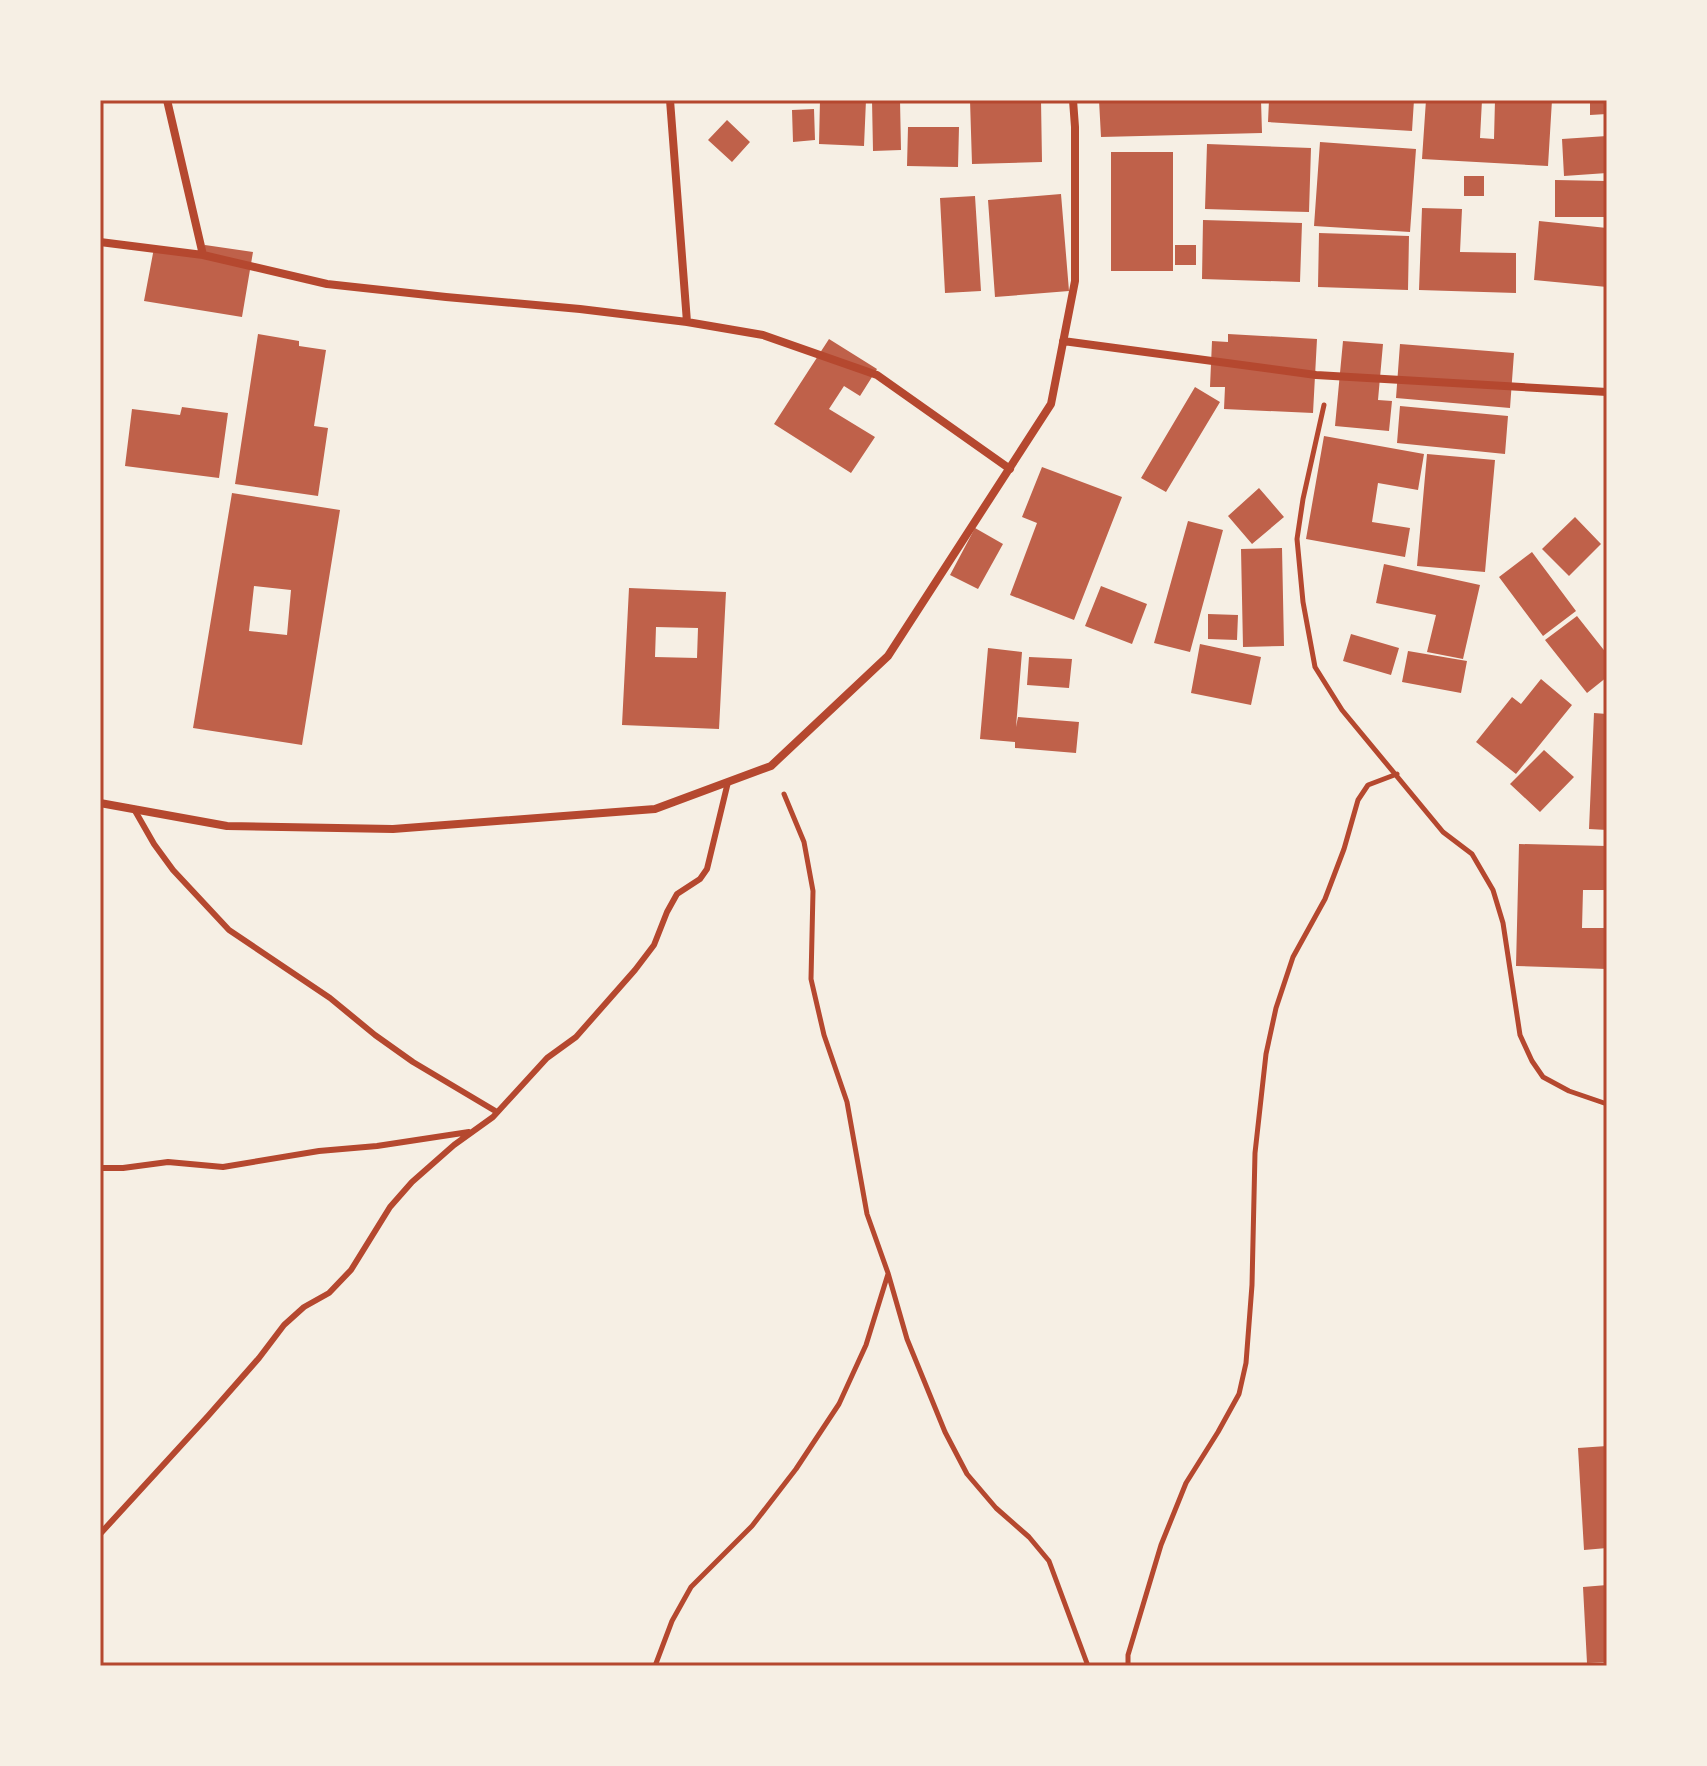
<svg xmlns="http://www.w3.org/2000/svg" width="1707" height="1766" font-family="'Sofia Sans Condensed',sans-serif">
<style>
.building{fill:#bf614a;fill-rule:evenodd}
.lines{fill:none;stroke-linecap:round;stroke-linejoin:round}
.path{stroke:#b5482f;stroke-width:5}
.service{stroke:#b5482f;stroke-width:6}
.minor{stroke:#b5482f;stroke-width:8}
.neatline{fill:none;stroke:#b5482f;stroke-width:3}
</style>
<rect width="100%" height="100%" fill="#f6efe4"/>
<path class="building" d="M 820,100 L 866,100 L 864,146 L 819,144 Z
M 872,100 L 900,100 L 901,150 L 873,151 Z
M 970,100 L 1041,100 L 1042,162 L 972,164 Z
M 1099,100 L 1261,100 L 1262,133 L 1101,137 Z
M 1269,100 L 1414,100 L 1412,131 L 1268,122 Z
M 1426,100 L 1482,100 L 1480,138 L 1494,139 L 1495,100 L 1552,100 L 1548,166 L 1422,159 Z
M 1590,100 L 1607,100 L 1607,114 L 1590,115 Z
M 814,109 L 815,140 L 793,142 L 792,110 Z
M 727,120 L 750,142 L 732,162 L 708,140 Z
M 908,127 L 959,127 L 958,167 L 907,166 Z
M 1607,136 L 1607,173 L 1564,176 L 1562,139 Z
M 1320,142 L 1416,149 L 1410,232 L 1314,226 Z
M 1207,144 L 1311,148 L 1309,212 L 1205,209 Z
M 1111,152 L 1173,152 L 1173,271 L 1111,271 Z
M 1464,176 L 1484,176 L 1484,196 L 1464,196 Z
M 1555,180 L 1607,181 L 1607,217 L 1555,217 Z
M 1061,194 L 1069,291 L 995,297 L 988,200 Z
M 975,196 L 981,291 L 945,293 L 940,198 Z
M 1422,208 L 1462,209 L 1460,252 L 1516,253 L 1516,293 L 1419,290 Z
M 1203,220 L 1302,223 L 1300,282 L 1202,279 Z
M 1539,221 L 1607,228 L 1607,287 L 1534,280 Z
M 1319,233 L 1409,236 L 1408,290 L 1318,287 Z
M 205,245 L 253,252 L 242,317 L 144,301 L 154,248 L 203,257 Z
M 1175,245 L 1196,245 L 1196,265 L 1175,265 Z
M 258,334 L 299,341 L 299,346 L 326,350 L 314,426 L 328,428 L 318,496 L 235,484 Z
M 1228,334 L 1317,339 L 1313,413 L 1224,409 L 1225,387 L 1210,387 L 1212,341 L 1228,342 Z
M 829,339 L 877,369 L 860,396 L 844,386 L 829,409 L 875,437 L 851,473 L 774,424 Z
M 1343,341 L 1383,344 L 1378,400 L 1392,401 L 1389,431 L 1335,426 Z
M 1400,344 L 1514,353 L 1510,408 L 1396,398 Z
M 1195,387 L 1220,402 L 1166,492 L 1141,478 Z
M 1400,406 L 1508,416 L 1505,454 L 1397,443 Z
M 182,407 L 228,413 L 219,478 L 125,466 L 132,409 L 180,415 Z
M 1324,436 L 1424,454 L 1418,490 L 1378,483 L 1372,522 L 1410,528 L 1405,557 L 1306,539 Z
M 1427,454 L 1495,460 L 1485,572 L 1417,566 Z
M 1042,467 L 1122,497 L 1074,620 L 1010,595 L 1037,523 L 1022,517 Z
M 1259,488 L 1284,517 L 1252,544 L 1228,516 Z
M 232,493 L 340,510 L 302,745 L 193,728 ZM 254,586 L 291,590 L 287,635 L 249,631 Z
M 1575,517 L 1601,544 L 1569,576 L 1542,549 Z
M 1188,521 L 1223,530 L 1190,652 L 1154,643 Z
M 975,528 L 1003,544 L 978,589 L 950,575 Z
M 1282,548 L 1284,646 L 1243,647 L 1241,549 Z
M 1532,552 L 1576,611 L 1543,636 L 1499,577 Z
M 1384,564 L 1480,585 L 1463,659 L 1427,652 L 1436,615 L 1376,603 Z
M 1101,586 L 1147,604 L 1132,644 L 1085,626 Z
M 629,588 L 726,592 L 719,729 L 622,725 ZM 656,627 L 698,628 L 697,658 L 655,657 Z
M 1208,614 L 1238,615 L 1237,640 L 1208,639 Z
M 1577,616 L 1607,654 L 1607,677 L 1587,693 L 1545,640 Z
M 1351,634 L 1399,648 L 1391,675 L 1343,661 Z
M 1200,644 L 1261,657 L 1251,705 L 1191,693 Z
M 988,648 L 1022,652 L 1016,727 L 1018,717 L 1079,722 L 1076,753 L 1015,748 L 1015,742 L 980,739 Z
M 1408,651 L 1467,661 L 1461,693 L 1402,682 Z
M 1029,657 L 1072,659 L 1069,688 L 1027,685 Z
M 1541,679 L 1572,705 L 1516,774 L 1476,742 L 1512,697 L 1521,704 Z
M 1594,713 L 1607,714 L 1607,830 L 1589,829 Z
M 1544,750 L 1574,777 L 1540,812 L 1510,784 Z
M 1519,844 L 1607,846 L 1607,890 L 1583,890 L 1582,928 L 1607,928 L 1607,969 L 1516,966 Z
M 1607,1446 L 1607,1548 L 1584,1550 L 1578,1448 Z
M 1607,1585 L 1607,1662 L 1587,1663 L 1583,1587 Z"/>
<g class="lines">
<path class="path" d="M 1324,405 L 1303,499 L 1297,539 L 1303,602 L 1315,667 L 1342,710 L 1443,832 L 1472,854 L 1493,890 L 1503,923 L 1520,1035 L 1532,1061 L 1543,1077 L 1569,1091 L 1607,1104
M 784,794 L 804,842 L 813,891 L 811,979 L 824,1035 L 847,1102 L 867,1214 L 888,1273 L 907,1339 L 945,1432 L 967,1474 L 996,1508 L 1029,1537 L 1049,1561 L 1088,1666
M 655,1666 L 672,1621 L 691,1587 L 752,1526 L 796,1469 L 839,1404 L 866,1345 L 888,1274
M 1128,1666 L 1128,1655 L 1161,1545 L 1186,1483 L 1218,1432 L 1239,1394 L 1246,1363 L 1252,1285 L 1255,1153 L 1266,1054 L 1276,1008 L 1293,957 L 1325,899 L 1344,849 L 1358,800 L 1368,785 L 1397,774"/>
<path class="service" d="M 134,809 L 154,844 L 173,870 L 229,930 L 330,998 L 375,1035 L 413,1062 L 497,1112
M 100,1168 L 123,1168 L 168,1162 L 223,1167 L 319,1151 L 377,1146 L 469,1132
M 100,1534 L 208,1416 L 259,1358 L 284,1325 L 304,1307 L 329,1293 L 351,1270 L 390,1207 L 412,1182 L 454,1145 L 493,1117 L 547,1058 L 576,1037 L 635,970 L 654,945 L 667,912 L 677,894 L 700,879 L 707,869 L 728,782"/>
<path class="minor" d="M 167,100 L 203,255
M 670,100 L 687,322
M 100,242 L 203,255 L 327,284 L 446,297 L 580,309 L 687,322 L 763,335 L 877,375 L 1010,469
M 1063,341 L 1316,375 L 1607,392
M 100,803 L 227,826 L 393,829 L 655,809 L 771,766 L 888,656 L 1051,404 L 1075,281 L 1075,127 L 1073,100"/>
</g>
<rect width="1707" height="1766" fill="none" stroke="#f6efe4" stroke-width="204"/>
<rect x="102" y="102" width="1503" height="1562" class="neatline"/>
</svg>
